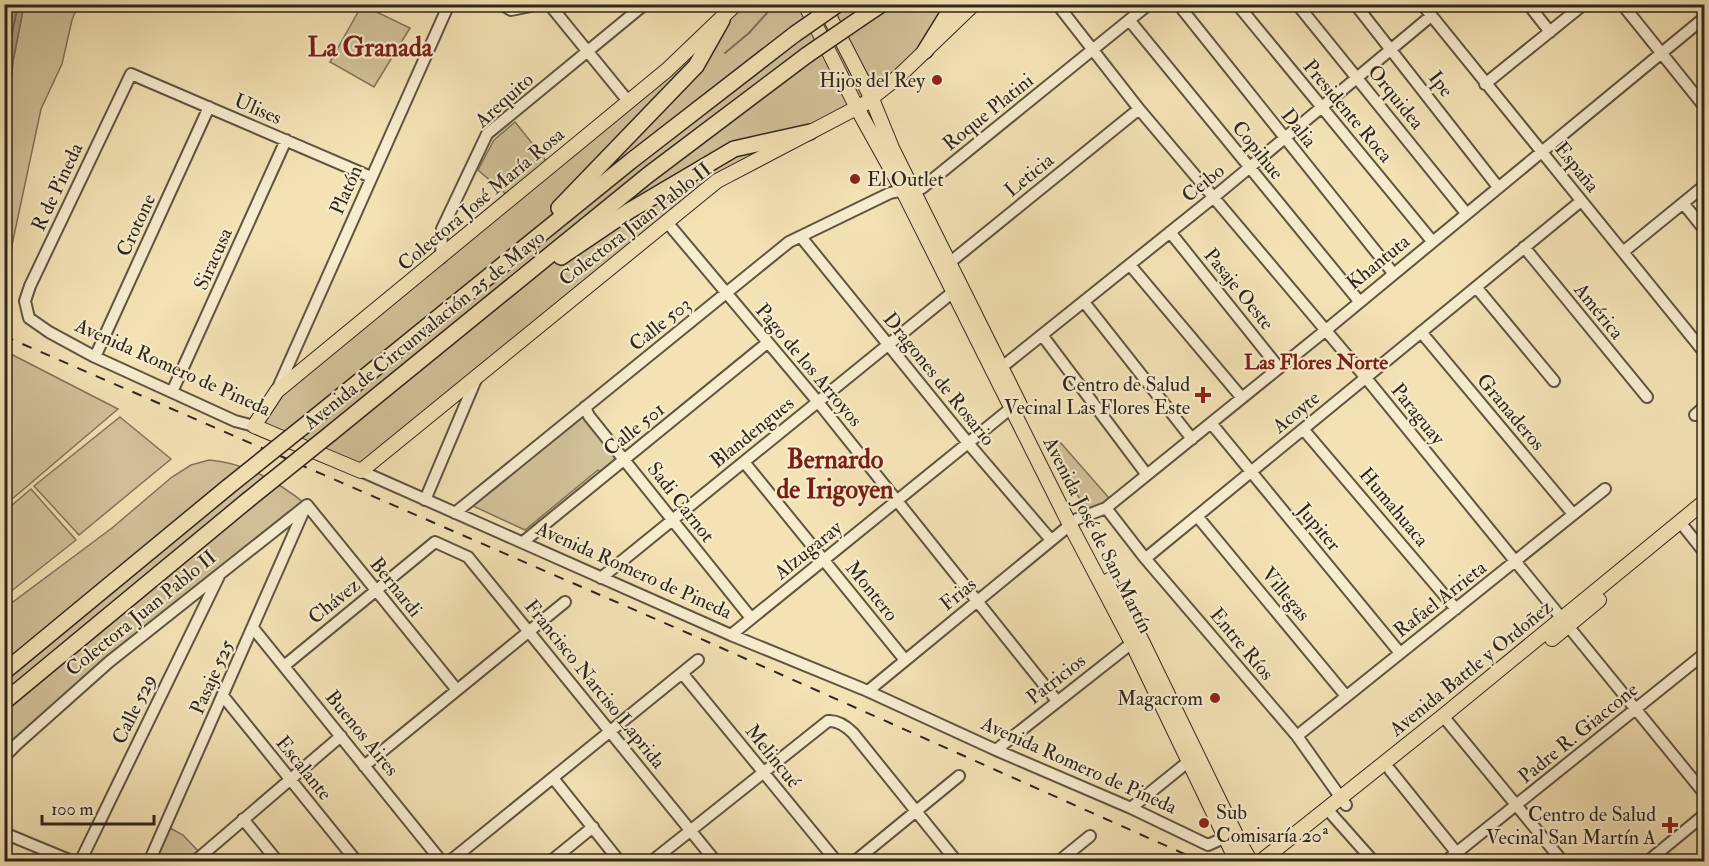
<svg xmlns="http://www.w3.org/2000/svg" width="1709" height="866" font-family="'IM FELL Double Pica',serif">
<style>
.green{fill:#d2c29a;stroke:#80745b;stroke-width:1.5}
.water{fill:#b0a280;stroke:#7c7058;stroke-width:1.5}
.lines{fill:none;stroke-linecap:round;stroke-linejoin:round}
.shore{stroke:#6f644e;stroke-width:1.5}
.stream{stroke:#7c7058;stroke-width:2}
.minor-casing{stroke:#5f5542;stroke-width:14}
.major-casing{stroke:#2e261c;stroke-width:16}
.highway-casing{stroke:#2e261c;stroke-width:18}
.minor{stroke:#f7ecce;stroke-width:10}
.major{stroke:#f3e2b4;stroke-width:14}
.highway{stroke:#f3e2b4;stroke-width:15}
.rail{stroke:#2e261c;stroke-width:2;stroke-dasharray:10 10;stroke-linecap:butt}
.highway-bridge-casing{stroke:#2e261c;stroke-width:18;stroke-linecap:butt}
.highway-bridge{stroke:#f3e2b4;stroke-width:15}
.poi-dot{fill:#8f2418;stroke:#f7ecce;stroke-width:2}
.labels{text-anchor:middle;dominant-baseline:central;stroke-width:4.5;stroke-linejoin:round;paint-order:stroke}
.poi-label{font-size:20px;fill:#2e261c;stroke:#f7ecce;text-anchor:end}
.street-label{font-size:20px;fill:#2e261c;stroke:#f7ecce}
.neighbourhood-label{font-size:21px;font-weight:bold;fill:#7a1f14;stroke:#f7ecce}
.district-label{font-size:26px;font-weight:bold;fill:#7a1f14;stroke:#f7ecce}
</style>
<rect width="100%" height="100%" fill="#f3e2b4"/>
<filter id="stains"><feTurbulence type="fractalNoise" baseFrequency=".00333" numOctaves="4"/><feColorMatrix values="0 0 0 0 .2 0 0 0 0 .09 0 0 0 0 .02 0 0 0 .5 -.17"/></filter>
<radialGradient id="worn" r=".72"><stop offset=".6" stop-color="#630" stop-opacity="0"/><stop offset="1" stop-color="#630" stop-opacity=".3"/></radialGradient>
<path class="green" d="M 24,5 L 78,5 L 72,20 L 62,64 L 41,109 L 12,245 L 5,321 L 5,150 L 13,61 Z
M 362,5 L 410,28 L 374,87 L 330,62 Z
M 736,5 L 974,5 L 898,77 L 717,181 L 361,471 L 254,426 L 277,391 Z
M 515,122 L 547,162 L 507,195 L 478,170 L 494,140 Z
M 5,351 L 118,409 L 5,505 L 4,505 Z
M 584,416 L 616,455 L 614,460 L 600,472 L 598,470 L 525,530 L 471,505 L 580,417 Z
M 120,417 L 171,459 L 79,535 L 34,486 Z
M 1060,442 L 1109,498 L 1099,507 L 1086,511 L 1052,446 Z
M 209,460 C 247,463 278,482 307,505 L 221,573 L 5,757 L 5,608 L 112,528 L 172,477 L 191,465 Z
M 31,489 L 76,540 L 5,596 L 5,511 Z
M 170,828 L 183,835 L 199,852 L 188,861 L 154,862 Z"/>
<path class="water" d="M 5,4 L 24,5 L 13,61 L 5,150 Z"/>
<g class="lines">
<path class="shore" d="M 4,98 L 7,60 L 18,4"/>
<path class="stream" d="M 725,53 L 749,33 L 775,4"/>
<g class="minor-casing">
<path id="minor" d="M 501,4 L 511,10 L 541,4
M 549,4 L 628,101
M 1057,4 L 1139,109 L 1366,378 L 1704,793
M 1178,4 L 1393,273
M 1237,4 L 1432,241
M 1297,4 L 1466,213
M 1355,4 L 1498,187
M 1422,4 L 1704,352
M 1528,4 L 1550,32
M 1622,4 L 1704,106
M 1130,21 L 1359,301
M 1485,84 L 1584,4
M 1683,203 L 1704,229
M 666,221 L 818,402 L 1057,701
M 1170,232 L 1279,368
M 801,237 L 968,443 L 1051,540
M 1524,247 L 1647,397
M 1623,252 L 1704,186
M 441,258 L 442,229 L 487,134 L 645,4
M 1130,265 L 1242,398
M 943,268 L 1139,109
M 1476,287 L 1554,381
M 1084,302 L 1192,439
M 1421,332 L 1573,514
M 1042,335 L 1147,475
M 95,357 L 209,107
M 997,371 L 1214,197 L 1431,16
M 277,390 L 449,4
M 172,392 L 286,140
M 585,407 L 589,416 L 751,618
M 1695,415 L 1704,407
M 1211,423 L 1400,653
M 254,426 L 235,421 L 95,357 L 49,332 L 29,318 L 25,301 L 30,286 L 131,74 L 371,177
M 1303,429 L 1456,609
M 744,462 L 905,660
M 361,471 L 731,635 L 863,689 L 996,750 L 1131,808 L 1208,845 L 1226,837
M 425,500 L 477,377
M 307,505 L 457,690
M 1106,508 L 1144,557 L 1297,736 L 1346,805
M 455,513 L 789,242 L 890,193 C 903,189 909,195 922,188 L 1149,4
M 1197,516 L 1346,696
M 1680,522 L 1704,552
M 523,542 L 767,343
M 1146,558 L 1581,201
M 601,578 L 953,292
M 253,628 L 442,862
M 731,635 L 1015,405
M 284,666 L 435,542 L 468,557 L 716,862
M 682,673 L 837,862
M 868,691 L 1070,525 L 1077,519 L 1106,508 L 1326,330 L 1704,18
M 223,696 L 357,862
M 1443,716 L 1563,862
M 1297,736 L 1605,489
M 996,750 L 1137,639
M 4,757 L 17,744 L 109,662 L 307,505
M 364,766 L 565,602
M 1390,770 L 1464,862
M 553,778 L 620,862
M 1131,808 L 1194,757
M 1327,809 L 1374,862
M 243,819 L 278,862
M 4,833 L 74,862
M 80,862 L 219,576
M 149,862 L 305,508
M 194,862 L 341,736
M 449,862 L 698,660
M 550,862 L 593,827
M 651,862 L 828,721 C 838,720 846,726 853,733 L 957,862
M 854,862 L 959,776
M 1058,862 L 1090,836
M 1445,862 L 1704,654
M 1647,862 L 1704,815"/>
</g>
<g class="major-casing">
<path id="major" d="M 736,4 L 667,70 L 277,391 L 254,426 L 361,471 L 717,181 L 864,104 L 898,77 L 974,4
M 805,4 L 857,108 L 903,191 L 1070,525 L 1132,643 L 1237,862
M 823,4 L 872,99 L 892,148 L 1020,405
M 1109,580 L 1140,637 L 1240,843 L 1251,862
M 1552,639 L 1599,600
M 1260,862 L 1443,716 L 1704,502"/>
</g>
<g class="highway-casing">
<path id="highway" d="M 861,18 L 882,4
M 925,51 L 954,4
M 559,208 L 696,66 L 722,20
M 561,257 L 629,211 L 734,149 L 810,132
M 309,422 L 631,161 L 795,34
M 330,434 L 648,175 L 807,55
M 4,672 L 228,487
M 4,702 L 248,500"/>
</g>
<use href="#minor" class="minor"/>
<use href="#major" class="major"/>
<use href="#highway" class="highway"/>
<path class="rail" d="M 4,336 L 690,634 L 1198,860"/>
<g class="highway-bridge-casing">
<path id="highway-bridge" d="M 795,34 L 838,4
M 807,55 L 861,18
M 228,487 L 309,422
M 248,500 L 330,434"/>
</g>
<use href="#highway-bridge" class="highway-bridge"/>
</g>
<g class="poi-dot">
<circle cx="937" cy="80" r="6"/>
<circle cx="855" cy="179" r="6"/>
<path d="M1200 386h6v6h6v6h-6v6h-6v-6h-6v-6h6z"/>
<circle cx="1215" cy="698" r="6"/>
<circle cx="1204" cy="823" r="6"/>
<path d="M1667 816h6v6h6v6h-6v6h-6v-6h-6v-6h6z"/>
</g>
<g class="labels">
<g class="poi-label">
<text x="925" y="80">Hijos del Rey</text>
<text x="867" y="179" text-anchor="start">El Outlet</text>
<text x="1190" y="384">Centro de Salud<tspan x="1190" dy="23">Vecinal Las Flores Este</tspan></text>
<text x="1203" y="698">Magacrom</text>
<text x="1216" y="812" text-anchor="start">Sub<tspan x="1216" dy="23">Comisaría 20ª</tspan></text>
<text x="1656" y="814">Centro de Salud<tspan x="1656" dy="23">Vecinal San Martín A</tspan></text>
</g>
<g class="street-label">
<text transform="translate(1441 84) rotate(52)">Ipe</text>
<text transform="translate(1396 97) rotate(51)">Orquidea</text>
<text transform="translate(504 100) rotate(-42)">Arequito</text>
<text transform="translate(258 109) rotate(23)">Ulises</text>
<text transform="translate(1348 111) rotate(50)">Presidente Roca</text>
<text transform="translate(988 112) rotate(-39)">Roque Platini</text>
<text transform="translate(1299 128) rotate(51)">Dalia</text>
<text transform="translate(1258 150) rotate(51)">Copihue</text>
<text transform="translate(1577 167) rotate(51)">España</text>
<text transform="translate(1029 175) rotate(-39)">Leticia</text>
<text transform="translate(1203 183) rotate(-39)">Ceibo</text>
<text transform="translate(57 187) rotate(-65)">R de Pineda</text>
<text transform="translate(346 190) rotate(-66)">Platón</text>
<text transform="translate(481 199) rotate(-40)">Colectora José María Rosa</text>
<text transform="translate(635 224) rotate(-38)">Colectora Juan Pablo II</text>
<text transform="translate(136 225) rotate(-65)">Crotone</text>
<text transform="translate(213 259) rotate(-66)">Siracusa</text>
<text transform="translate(1378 262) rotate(-39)">Khantuta</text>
<text transform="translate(1239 289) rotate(51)">Pasaje Oeste</text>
<text transform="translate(1599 311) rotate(51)">América</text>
<text transform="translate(660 324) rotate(-39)">Calle 503</text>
<text transform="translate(424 330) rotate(-39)">Avenida de Circunvalación 25 de Mayo</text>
<text transform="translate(809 365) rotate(50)">Pago de los Arroyos</text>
<text transform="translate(173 367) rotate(24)">Avenida Romero de Pineda</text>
<text transform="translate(939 379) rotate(51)">Dragones de Rosario</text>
<text transform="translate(1296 412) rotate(-39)">Acoyte</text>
<text transform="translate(1511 412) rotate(50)">Granaderos</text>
<text transform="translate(1418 414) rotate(51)">Paraguay</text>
<text transform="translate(634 429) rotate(-39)">Calle 501</text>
<text transform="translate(752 432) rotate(-39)">Blandengues</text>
<text transform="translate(681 502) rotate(52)">Sadi Carnot</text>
<text transform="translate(1394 507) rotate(50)">Humahuaca</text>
<text transform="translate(1319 527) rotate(50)">Jupiter</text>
<text transform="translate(1098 535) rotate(63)">Avenida José de San Martín</text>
<text transform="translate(808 550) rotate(-39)">Alzugaray</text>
<text transform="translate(634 570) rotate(24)">Avenida Romero de Pineda</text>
<text transform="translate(396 587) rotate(51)">Bernardi</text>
<text transform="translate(872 591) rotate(51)">Montero</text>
<text transform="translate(958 594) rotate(-39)">Frias</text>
<text transform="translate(1286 594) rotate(50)">Villegas</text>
<text transform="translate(1440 599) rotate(-38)">Rafael Arrieta</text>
<text transform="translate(334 601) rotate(-39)">Chávez</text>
<text transform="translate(141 613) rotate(-39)">Colectora Juan Pablo II</text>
<text transform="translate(1242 644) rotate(50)">Entre Ríos</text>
<text transform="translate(1471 668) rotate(-39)">Avenida Battle y Ordoñez</text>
<text transform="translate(212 677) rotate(-66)">Pasaje 525</text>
<text transform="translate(1056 679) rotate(-38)">Patricios</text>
<text transform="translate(595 684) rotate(51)">Francisco Narciso Laprida</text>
<text transform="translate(134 709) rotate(-64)">Calle 529</text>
<text transform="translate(362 733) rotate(51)">Buenos Aires</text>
<text transform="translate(1578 733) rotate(-39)">Padre R. Giaccone</text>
<text transform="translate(773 756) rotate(51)">Melincué</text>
<text transform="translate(1079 765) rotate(24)">Avenida Romero de Pineda</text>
<text transform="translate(304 768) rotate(51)">Escalante</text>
</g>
<g class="neighbourhood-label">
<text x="1316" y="362">Las Flores Norte</text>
</g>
<g class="district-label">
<text x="370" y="48">La Granada</text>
<text x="835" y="460">Bernardo<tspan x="835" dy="30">de Irigoyen</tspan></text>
</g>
</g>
<rect width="1709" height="866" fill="none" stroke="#f3e2b4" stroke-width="24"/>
<rect x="6" y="6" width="1697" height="854" fill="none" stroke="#2e261c" stroke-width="3"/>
<rect x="12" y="12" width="1685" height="842" fill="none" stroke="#2e261c" stroke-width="1.5"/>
<path d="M42 815v9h112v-9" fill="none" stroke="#2e261c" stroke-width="3"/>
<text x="51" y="815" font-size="18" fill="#2e261c" stroke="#f7ecce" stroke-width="4.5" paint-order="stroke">100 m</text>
<rect width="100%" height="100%" filter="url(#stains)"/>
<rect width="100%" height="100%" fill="url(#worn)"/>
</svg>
